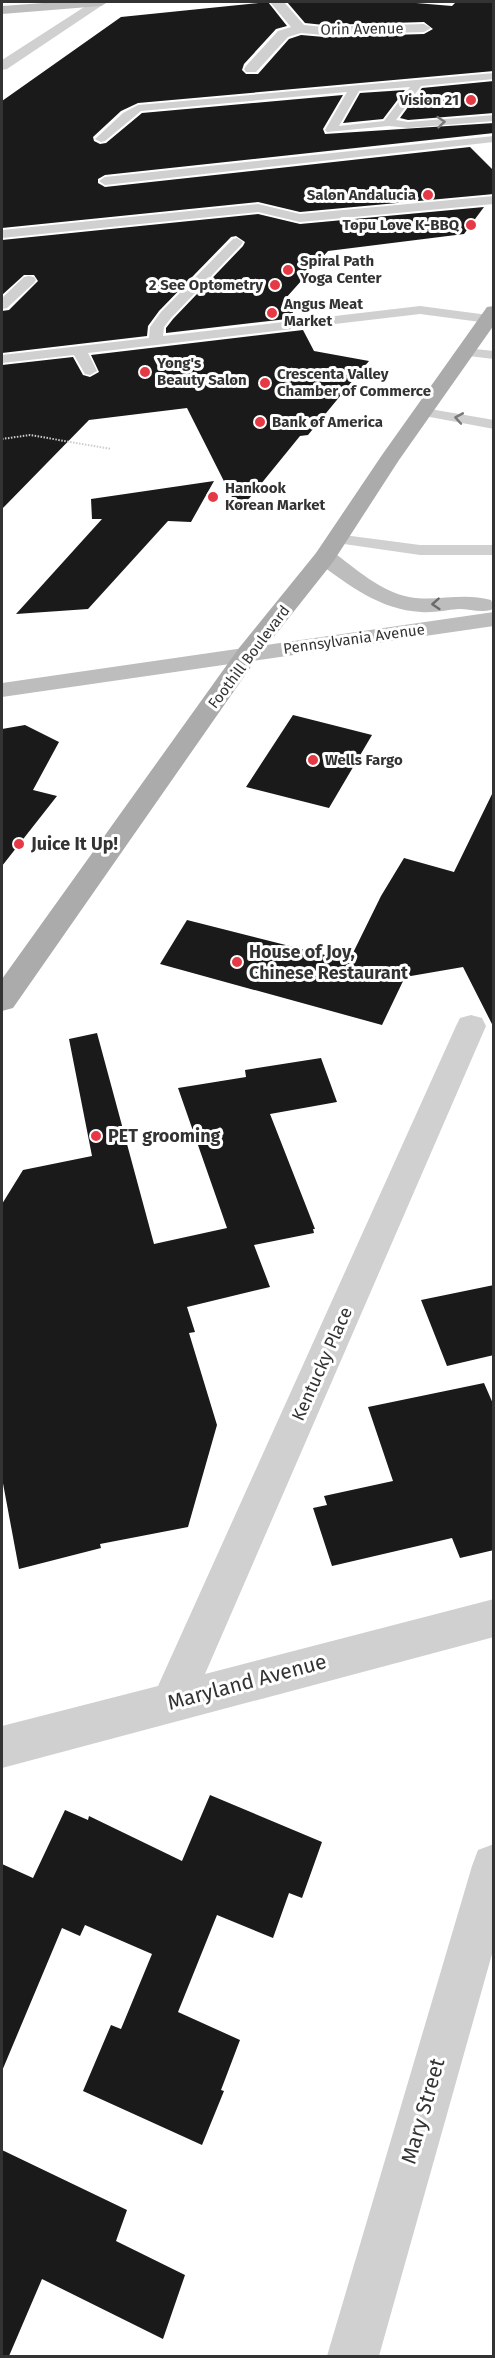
<svg xmlns="http://www.w3.org/2000/svg" width="495" height="2358" font-family="'Fira Sans',sans-serif">
<style>
.building{fill:#1a1a1a}
.lines{fill:none;stroke-linecap:round;stroke-linejoin:round}
.path{stroke:#cdcdcd;stroke-width:2;stroke-dasharray:1.5 1.5;stroke-linecap:butt}
.lane{fill:#d0d0d0;fill-rule:evenodd}
.street{fill:#d0d0d0;fill-rule:evenodd}
.secondary{fill:#bdbdbd;fill-rule:evenodd}
.primary{fill:#ababab;fill-rule:evenodd}
.oneway{stroke:#7a7a7a}
.oneway2{stroke:#6a6a6a}
.poi-dot{fill:#e63946;stroke:#fff;stroke-width:2}
.labels{text-anchor:middle;dominant-baseline:central;stroke-width:6;stroke-linejoin:round;paint-order:stroke}
.far-street-label{font-size:15px;fill:#333;stroke:#fff}
.far-poi-label{font-size:15px;font-weight:bold;fill:#333;stroke:#fff;text-anchor:start}
.poi-label{font-size:18px;font-weight:bold;fill:#333;stroke:#fff;text-anchor:start}
.street-label{font-size:18px;fill:#333;stroke:#fff}
.near-street-label{font-size:21px;fill:#333;stroke:#fff}
</style>
<rect width="100%" height="100%" fill="#fff"/>
<path class="building" d="M 268,2 L 287,26 L 276,29 L 244,64 L 242,70 L 246,74 L 258,74 L 289,39 L 301,35 L 324,37 L 424,34 L 433,29 L 424,22 L 324,25 L 305,23 L 287,2 L 404,2 L 452,6 L 456,2 L 494,2 L 494,71 L 138,103 L 121,111 L 93,137 L 94,141 L 100,144 L 106,143 L 142,113 L 343,95 L 323,129 L 325,134 L 494,123 L 494,133 L 105,175 L 98,179 L 98,183 L 105,187 L 470,147 L 494,171 L 494,194 L 300,212 L 258,202 L 2,228 L 2,101 L 121,17 Z
M 494,81 L 494,113 L 408,120 L 400,118 L 422,88 Z
M 405,90 L 383,119 L 343,123 L 360,93 Z
M 484,207 L 464,234 L 328,251 L 285,299 L 296,318 L 166,333 L 166,328 L 173,319 L 243,246 L 245,242 L 236,236 L 231,237 L 159,311 L 148,326 L 147,336 L 2,353 L 2,311 L 9,310 L 38,281 L 34,275 L 24,275 L 2,295 L 2,240 L 258,214 L 300,224 Z
M 303,330 L 314,351 L 369,361 L 308,435 L 300,436 L 239,511 L 187,408 L 89,420 L 2,509 L 2,365 L 73,357 L 83,375 L 90,377 L 99,372 L 91,355 Z
M 214,481 L 191,522 L 168,521 L 88,609 L 16,614 L 102,519 L 92,519 L 91,499 Z
M 293,715 L 372,735 L 329,808 L 246,787 Z
M 25,725 L 59,742 L 33,790 L 57,796 L 2,866 L 2,729 Z
M 494,790 L 494,1028 L 463,967 L 405,977 L 382,1025 L 160,964 L 187,920 L 349,961 L 381,896 L 404,858 L 454,872 Z
M 97,1033 L 154,1244 L 227,1228 L 178,1088 L 246,1077 L 245,1070 L 321,1058 L 337,1102 L 270,1114 L 315,1229 L 313,1229 L 314,1233 L 254,1245 L 270,1287 L 187,1307 L 195,1332 L 189,1333 L 217,1425 L 188,1527 L 100,1544 L 101,1548 L 19,1569 L 2,1478 L 2,1204 L 23,1170 L 92,1156 L 69,1039 Z
M 494,1285 L 494,1355 L 447,1366 L 421,1300 Z
M 484,1383 L 494,1406 L 494,1550 L 460,1558 L 452,1538 L 332,1566 L 313,1508 L 327,1505 L 324,1496 L 393,1481 L 368,1407 Z
M 210,1795 L 322,1842 L 302,1898 L 289,1893 L 273,1938 L 217,1915 L 178,2012 L 240,2040 L 221,2090 L 224,2091 L 202,2145 L 83,2091 L 111,2025 L 121,2029 L 152,1954 L 85,1925 L 80,1936 L 62,1928 L 2,2071 L 2,1864 L 33,1878 L 65,1810 L 88,1820 L 89,1816 L 182,1861 Z
M 2,2150 L 127,2210 L 116,2241 L 185,2275 L 163,2339 L 42,2279 L 9,2356 L 2,2356 Z"/>
<g class="lines">
<path class="path" d="M 2,439 L 30,435 L 111,449"/>
<path class="lane" d="M 494,73 L 494,79 L 421,86 L 396,120 L 408,122 L 494,115 L 494,121 L 408,128 L 389,126 L 327,132 L 325,130 L 347,92 L 141,111 L 105,141 L 101,142 L 95,139 L 123,113 L 138,105 ZM 410,87 L 384,121 L 339,126 L 359,91 Z
M 494,136 L 494,142 L 105,185 L 99,181 L 105,177 Z
M 494,196 L 494,204 L 300,222 L 258,212 L 2,238 L 2,230 L 258,204 L 300,214 Z
M 237,238 L 243,242 L 241,245 L 171,318 L 164,327 L 163,336 L 420,306 L 488,315 L 493,316 L 494,321 L 488,323 L 420,314 L 88,353 L 97,371 L 90,375 L 85,374 L 74,355 L 2,363 L 2,355 L 149,338 L 150,327 L 161,312 L 233,239 Z
M 29,276 L 34,277 L 36,280 L 34,283 L 7,308 L 2,309 L 2,298 L 24,277 Z
M 465,348 L 494,351 L 494,359 L 460,355 L 458,352 L 460,349 Z
M 424,408 L 494,420 L 494,429 L 419,415 L 417,412 L 419,409 Z
M 336,534 L 420,545 L 494,545 L 494,555 L 420,555 L 330,542 L 328,539 Z"/>
<path class="street" d="M 92,2 L 107,2 L 7,69 L 2,70 L 2,60 Z
M 270,2 L 284,2 L 304,25 L 324,27 L 424,24 L 431,28 L 424,32 L 324,35 L 301,33 L 288,37 L 256,72 L 246,72 L 244,69 L 246,66 L 278,31 L 291,27 Z
M 471,1015 L 482,1018 L 486,1026 L 205,1674 L 494,1599 L 494,1637 L 2,1768 L 2,1726 L 158,1686 L 456,1026 L 460,1018 Z
M 494,1844 L 494,1947 L 379,2356 L 327,2356 L 472,1866 L 478,1850 Z"/>
<path class="secondary" d="M 57,2 L 108,2 L 101,6 L 2,14 L 2,6 Z
M 325,550 L 333,552 C 355,568 381,592 409,597 C 437,602 462,592 491,600 L 494,607 L 491,610 C 480,613 470,609 459,609 C 446,610 434,613 421,612 C 380,610 349,585 317,562 L 314,557 L 317,552 Z
M 494,612 L 494,626 L 2,697 L 2,683 Z"/>
<path class="primary" d="M 494,306 L 494,325 L 399,460 L 333,562 L 257,658 L 13,1008 L 2,1011 L 2,979 L 239,648 L 316,553 L 382,455 L 487,307 Z"/>
</g>
<defs><path id="oneway-chevron" d="M-2-3.5L2.5 0L-2 3.5" fill="none" stroke-width="1.6" stroke-linecap="round" stroke-linejoin="round" transform="scale(1.5)"/></defs>
<g class="oneway">
<use href="#oneway-chevron" transform="translate(441 122) rotate(-5)"/>
<use href="#oneway-chevron" transform="translate(459 418) rotate(-170)"/>
</g>
<use class="oneway2" href="#oneway-chevron" transform="translate(436 604) rotate(176)"/>
<g class="poi-dot">
<circle cx="471" cy="100" r="6"/>
<circle cx="428" cy="195" r="6"/>
<circle cx="471" cy="225" r="6"/>
<circle cx="288" cy="270" r="6"/>
<circle cx="275" cy="285" r="6"/>
<circle cx="272" cy="313" r="6"/>
<circle cx="145" cy="372" r="6"/>
<circle cx="265" cy="383" r="6"/>
<circle cx="260" cy="422" r="6"/>
<circle cx="213" cy="497" r="6"/>
<circle cx="313" cy="760" r="6"/>
<circle cx="19" cy="844" r="6"/>
<circle cx="237" cy="962" r="6"/>
<circle cx="96" cy="1136" r="6"/>
</g>
<g class="labels">
<g class="far-street-label">
<text transform="translate(362 29) rotate(-1)">Orin Avenue</text>
<text transform="translate(354 639) rotate(-8)">Pennsylvania Avenue</text>
<text transform="translate(249 657) rotate(-53)">Foothill Boulevard</text>
</g>
<g class="far-poi-label">
<text x="459" y="100" text-anchor="end">Vision 21</text>
<text x="416" y="195" text-anchor="end">Salon Andalucia</text>
<text x="459" y="225" text-anchor="end">Topu Love K-BBQ</text>
<text x="300" y="261">Spiral Path<tspan x="300" dy="17">Yoga Center</tspan></text>
<text x="263" y="285" text-anchor="end">2 See Optometry</text>
<text x="284" y="304">Angus Meat<tspan x="284" dy="17">Market</tspan></text>
<text x="157" y="363">Yong's<tspan x="157" dy="17">Beauty Salon</tspan></text>
<text x="277" y="374">Crescenta Valley<tspan x="277" dy="17">Chamber of Commerce</tspan></text>
<text x="272" y="422">Bank of America</text>
<text x="225" y="488">Hankook<tspan x="225" dy="17">Korean Market</tspan></text>
<text x="325" y="760">Wells Fargo</text>
</g>
<g class="poi-label">
<text x="31" y="844">Juice It Up!</text>
<text x="249" y="952">House of Joy,<tspan x="249" dy="21">Chinese Restaurant</tspan></text>
<text x="108" y="1136">PET grooming</text>
</g>
<g class="street-label">
<text transform="translate(322 1364) rotate(-66)">Kentucky Place</text>
</g>
<g class="near-street-label">
<text transform="translate(247 1682) rotate(-15)">Maryland Avenue</text>
<text transform="translate(423 2111) rotate(-74)">Mary Street</text>
</g>
</g>
<rect width="495" height="2358" fill="none" stroke="#333333" stroke-width="6"/>
</svg>
